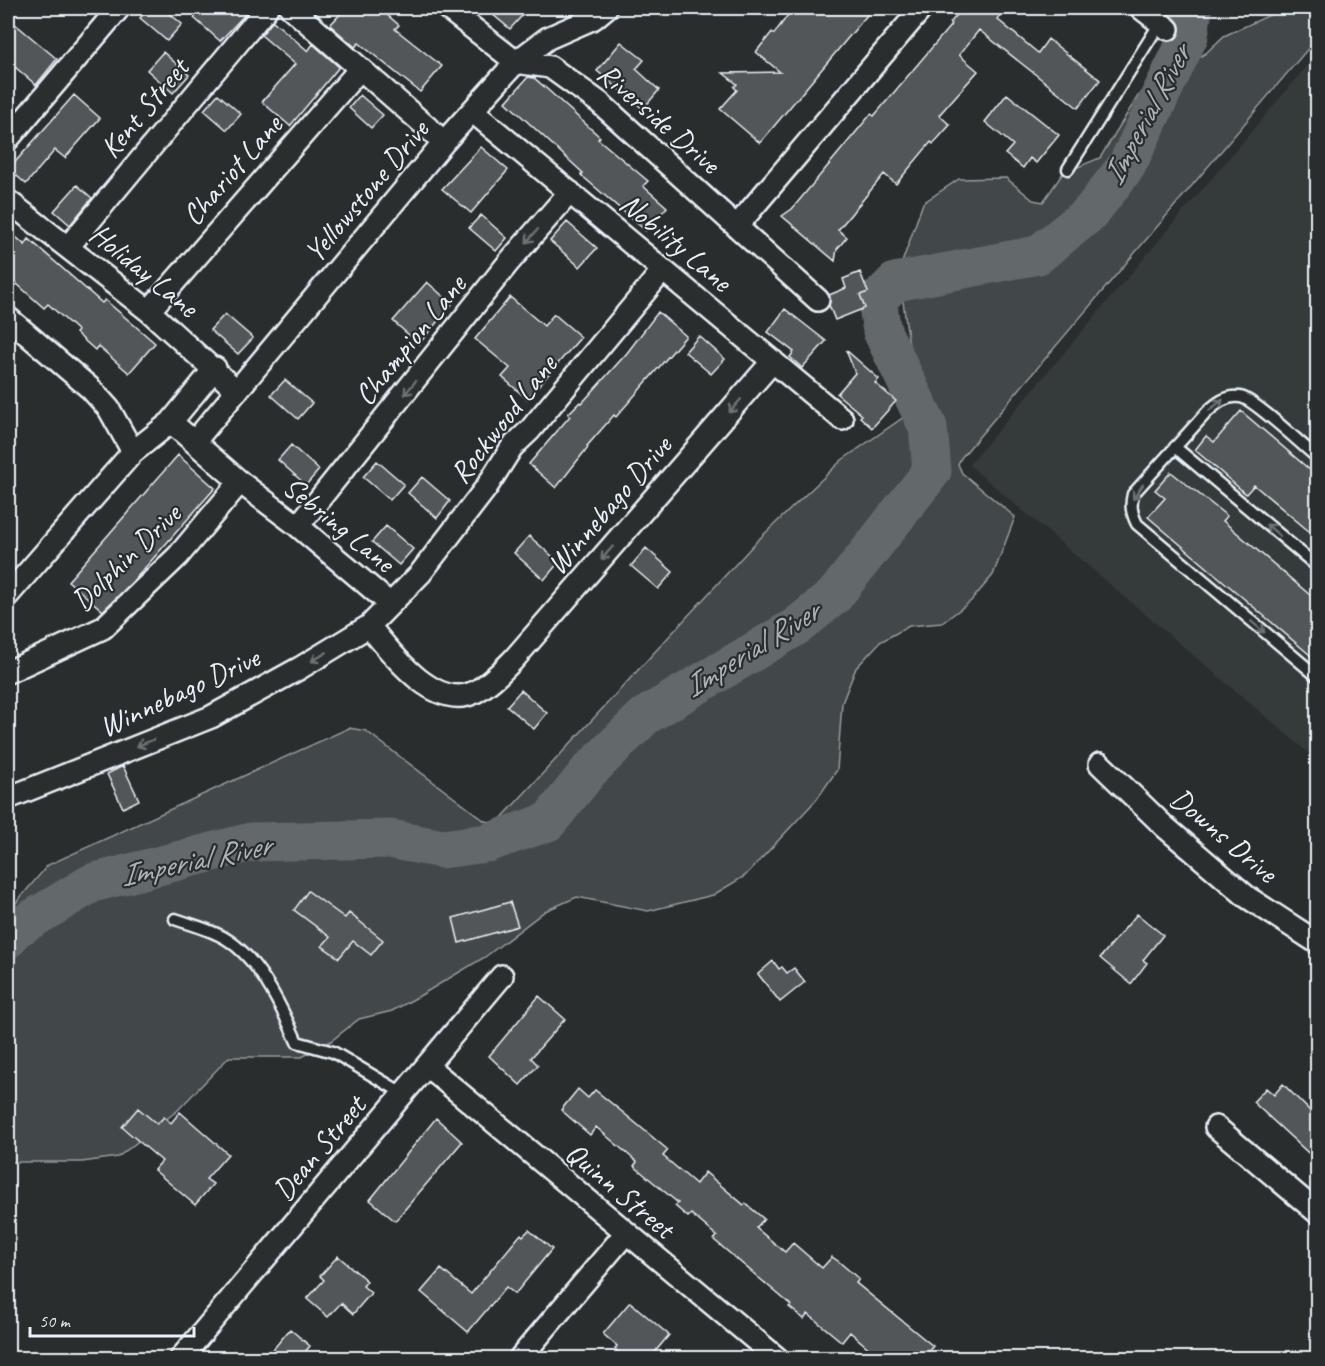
<svg xmlns="http://www.w3.org/2000/svg" width="1325" height="1366" font-family="Caveat,sans-serif">
<style>
.built{fill:#363a3b}
.green{fill:#424648;stroke:#959ca0;stroke-width:1.5}
.lines{fill:none;stroke-linecap:round;stroke-linejoin:round}
.river{stroke:#63686b;stroke-width:39}
.building{fill:#535759;stroke:#e8f1f8;stroke-width:1.5}
.service-casing{stroke:#e8f1f8;stroke-width:15}
.minor-casing{stroke:#e8f1f8;stroke-width:26}
.service{stroke:#2a2d2e;stroke-width:10}
.minor{stroke:#2a2d2e;stroke-width:21}
.oneway{stroke:#6c7275}
.labels{text-anchor:middle;dominant-baseline:central;stroke-width:4.5;stroke-linejoin:round;paint-order:stroke}
.street-label{font-size:30px;fill:#e8f1f8;stroke:#2a2d2e}
.water-label{font-size:32px;font-style:italic;fill:#acb3b9;stroke:#2a2d2e}
</style>
<rect width="100%" height="100%" fill="#2a2d2e"/>
<filter id="ink" filterUnits="userSpaceOnUse"><feTurbulence type="fractalNoise" baseFrequency=".0167" numOctaves="2"/><feDisplacementMap in="SourceGraphic" scale="12" xChannelSelector="R" yChannelSelector="G"/><feConvolveMatrix kernelMatrix="1 2 1 2 8 2 1 2 1" color-interpolation-filters="sRGB"/></filter>
<g filter="url(#ink)">
<path class="built" d="M 1317,54 L 1317,760 L 969,465 Z"/>
<path class="green" d="M 1285,8 L 1317,8 L 1317,38 L 961,458 L 958,464 L 962,473 L 1015,517 L 993,575 L 971,601 L 942,623 L 909,626 L 880,642 L 856,668 L 842,703 L 837,770 L 817,799 L 745,876 L 713,895 L 648,911 L 577,897 L 545,911 L 485,957 L 421,995 L 392,1011 L 359,1019 L 331,1041 L 302,1057 L 229,1057 L 178,1110 L 118,1157 L 82,1162 L 8,1162 L 8,912 L 48,865 L 349,728 L 366,731 L 485,821 L 497,823 L 757,541 L 842,460 L 911,412 L 911,361 L 899,271 L 923,203 L 959,179 L 1006,178 L 1033,200 L 1043,202 L 1063,173 L 1100,158 L 1138,96 L 1206,53 L 1224,36 Z"/>
<g class="lines">
<path class="river" d="M 8,939 L 9,933 L 92,883 L 251,842 L 390,839 L 442,849 L 487,843 L 548,822 L 589,771 L 645,716 L 797,626 L 834,596 L 932,471 L 928,427 L 882,331 L 877,300 L 895,282 L 1038,255 L 1090,213 L 1127,165 L 1189,36 L 1193,8"/>
</g>
<path class="building" d="M 149,8 L 163,8 L 182,24 L 167,41 L 140,18 Z
M 202,8 L 251,8 L 220,41 L 194,18 Z
M 346,8 L 379,8 L 399,25 L 395,29 L 442,66 L 420,92 L 359,43 L 355,47 L 330,25 Z
M 485,8 L 529,8 L 510,29 Z
M 790,8 L 873,8 L 760,143 L 720,109 L 737,90 L 734,87 L 737,84 L 723,73 L 780,72 L 756,52 L 772,32 L 774,34 L 788,15 Z
M 963,8 L 1007,8 L 997,19 L 1038,53 L 1048,39 L 1100,80 L 1078,108 L 979,30 L 959,55 L 978,71 L 939,115 L 950,125 L 933,144 L 931,142 L 896,184 L 884,174 L 838,230 L 847,237 L 837,249 L 835,261 L 782,216 L 792,209 L 871,114 L 874,116 L 951,25 L 950,23 Z
M 8,18 L 57,59 L 36,85 L 8,61 Z
M 273,21 L 308,51 L 313,44 L 339,67 L 290,126 L 262,102 L 295,64 L 261,35 Z
M 621,42 L 644,60 L 636,69 L 659,90 L 643,109 L 597,71 Z
M 163,52 L 189,75 L 173,93 L 147,70 Z
M 528,77 L 534,78 L 548,90 L 600,137 L 598,139 L 648,181 L 643,186 L 667,207 L 646,231 L 581,175 L 583,173 L 506,102 Z
M 218,94 L 241,114 L 227,130 L 204,110 Z
M 1007,94 L 1059,135 L 1036,163 L 1030,158 L 1023,168 L 1005,154 L 1013,145 L 985,122 Z
M 74,95 L 100,118 L 65,158 L 55,150 L 26,184 L 9,169 Z
M 360,95 L 383,115 L 371,128 L 349,108 Z
M 481,147 L 508,170 L 471,213 L 442,189 Z
M 77,185 L 92,198 L 70,225 L 54,211 Z
M 481,215 L 507,238 L 496,251 L 469,228 Z
M 567,222 L 597,248 L 580,267 L 550,241 Z
M 8,230 L 25,245 L 29,239 L 102,303 L 105,300 L 155,343 L 129,373 L 98,346 L 95,350 L 76,333 L 78,331 L 48,304 L 44,308 L 8,276 Z
M 860,272 L 868,292 L 860,295 L 865,308 L 835,320 L 829,305 L 829,295 L 846,288 L 843,279 Z
M 427,282 L 452,304 L 419,344 L 393,321 Z
M 510,297 L 544,326 L 554,314 L 581,337 L 527,399 L 502,377 L 510,368 L 475,339 Z
M 785,309 L 826,341 L 802,368 L 790,357 L 794,352 L 768,332 Z
M 658,312 L 686,336 L 616,417 L 614,415 L 587,446 L 588,447 L 556,488 L 529,464 L 570,416 L 568,414 L 580,402 L 582,403 L 627,353 Z
M 225,314 L 253,338 L 238,354 L 210,330 Z
M 699,336 L 725,359 L 711,374 L 685,352 Z
M 846,350 L 879,379 L 875,383 L 896,401 L 872,428 L 860,417 L 862,415 L 837,394 L 855,373 Z
M 285,380 L 312,403 L 298,419 L 271,395 Z
M 1241,411 L 1317,476 L 1317,538 L 1254,485 L 1246,494 L 1195,450 L 1206,436 L 1214,442 Z
M 291,445 L 319,470 L 306,485 L 278,460 Z
M 178,455 L 215,488 L 136,578 L 103,611 L 68,581 Z
M 377,461 L 404,484 L 390,500 L 363,477 Z
M 1171,472 L 1227,516 L 1223,521 L 1317,601 L 1317,661 L 1148,517 L 1165,498 L 1155,490 Z
M 422,477 L 450,501 L 437,518 L 408,493 Z
M 386,526 L 413,549 L 399,565 L 372,542 Z
M 529,536 L 559,562 L 544,580 L 514,553 Z
M 646,548 L 673,572 L 658,589 L 631,566 Z
M 521,690 L 547,713 L 534,729 L 507,706 Z
M 123,766 L 139,800 L 123,808 L 107,774 Z
M 308,891 L 345,918 L 349,913 L 383,940 L 371,955 L 353,941 L 339,958 L 322,946 L 330,937 L 294,910 Z
M 510,902 L 518,926 L 459,943 L 453,918 Z
M 1137,914 L 1163,935 L 1143,960 L 1147,963 L 1131,984 L 1100,958 Z
M 773,961 L 779,969 L 782,967 L 787,973 L 794,968 L 805,982 L 780,1002 L 758,974 Z
M 539,996 L 565,1019 L 531,1058 L 538,1065 L 520,1085 L 489,1056 Z
M 1283,1084 L 1317,1118 L 1317,1161 L 1253,1102 L 1266,1088 L 1274,1095 Z
M 578,1089 L 588,1098 L 595,1090 L 626,1115 L 668,1150 L 663,1156 L 696,1184 L 705,1172 L 744,1205 L 746,1204 L 764,1219 L 756,1228 L 785,1252 L 793,1243 L 822,1268 L 832,1257 L 838,1261 L 859,1279 L 856,1283 L 933,1346 L 922,1359 L 881,1359 L 850,1332 L 842,1342 L 808,1314 L 804,1319 L 789,1307 L 791,1305 L 714,1240 L 717,1236 L 691,1214 L 688,1217 L 675,1206 L 678,1203 L 634,1166 L 637,1162 L 596,1127 L 590,1135 L 561,1110 Z
M 138,1108 L 157,1124 L 164,1117 L 171,1123 L 180,1112 L 228,1154 L 206,1179 L 213,1184 L 195,1205 L 154,1170 L 162,1161 L 122,1127 Z
M 436,1118 L 462,1142 L 395,1221 L 370,1200 Z
M 529,1230 L 552,1249 L 515,1294 L 506,1287 L 468,1332 L 421,1292 L 441,1269 L 471,1294 L 521,1234 L 523,1236 Z
M 338,1256 L 367,1281 L 363,1286 L 371,1293 L 353,1314 L 341,1303 L 328,1317 L 307,1299 L 324,1280 L 320,1276 Z
M 630,1302 L 669,1335 L 649,1359 L 626,1359 L 615,1349 L 617,1346 L 603,1334 Z
M 290,1329 L 310,1346 L 299,1359 L 265,1359 Z"/>
<g class="lines">
<g class="service-casing">
<path id="service" d="M 1068,169 L 1160,23
M 1175,447 L 1318,567
M 1318,458 C 1304,447 1253,398 1240,397 C 1226,395 1216,404 1207,412 L 1133,494 C 1130,506 1132,514 1137,524 L 1318,677
M 175,919 C 189,924 205,928 219,935 C 257,953 281,1006 297,1042 L 333,1052 L 404,1094"/>
</g>
<g class="minor-casing">
<path id="minor" d="M 291,8 L 444,142
M 447,8 L 516,62 L 550,67 L 600,103 L 818,300
M 1141,8 L 1168,29
M 472,111 L 842,419
M 8,139 L 119,8
M 8,201 L 149,311 L 237,391
M 737,226 L 922,8
M 68,247 L 267,8
M 149,311 L 360,69
M 8,318 L 91,389 L 109,409 L 133,452
M 171,422 L 240,482 L 298,526 L 389,603
M 195,441 L 444,142 L 516,62 L 548,38 L 594,18 L 606,8
M 298,526 L 509,262 L 570,192
M 8,595 L 133,452 L 171,422 L 215,368
M 369,626 C 391,653 435,712 475,692 C 490,684 502,671 514,659 L 773,361
M 8,672 L 103,628 L 178,556 L 240,482
M 1100,764 L 1164,826 L 1247,897 L 1318,943
M 8,798 L 211,717 L 300,668 L 369,626 L 420,574 L 486,488 L 512,447 L 530,430 L 663,270
M 427,1066 L 777,1358
M 1216,1127 L 1318,1213
M 181,1358 L 502,976
M 520,1358 L 625,1234"/>
</g>
<use href="#service" class="service"/>
<use href="#minor" class="minor"/>
</g>
<defs><path id="oneway-shaft" d="M-6 0H5M1.5-3L5.5 0L1.5 3" fill="none" stroke-width="1.6" stroke-linecap="round" stroke-linejoin="round" transform="scale(1.5)"/></defs>
<g class="oneway">
<use href="#oneway-shaft" transform="translate(532 236) rotate(131)"/>
<use href="#oneway-shaft" transform="translate(410 388) rotate(129)"/>
<use href="#oneway-shaft" transform="translate(1216 405) rotate(-38)"/>
<use href="#oneway-shaft" transform="translate(735 406) rotate(131)"/>
<use href="#oneway-shaft" transform="translate(1138 492) rotate(124)"/>
<use href="#oneway-shaft" transform="translate(1273 530) rotate(-140)"/>
<use href="#oneway-shaft" transform="translate(607 553) rotate(131)"/>
<use href="#oneway-shaft" transform="translate(1258 627) rotate(40)"/>
<use href="#oneway-shaft" transform="translate(319 657) rotate(149)"/>
<use href="#oneway-shaft" transform="translate(145 743) rotate(158)"/>
</g>
</g>
<g class="labels">
<g class="street-label">
<text transform="translate(144 108) rotate(-50)">Kent Street</text>
<text transform="translate(659 118) rotate(41)">Riverside Drive</text>
<text transform="translate(232 170) rotate(-49)">Chariot Lane</text>
<text transform="translate(366 191) rotate(-50)">Yellowstone Drive</text>
<text transform="translate(676 242) rotate(40)">Nobility Lane</text>
<text transform="translate(144 270) rotate(39)">Holiday Lane</text>
<text transform="translate(410 340) rotate(-51)">Champion Lane</text>
<text transform="translate(503 419) rotate(-52)">Rockwood Lane</text>
<text transform="translate(609 505) rotate(-49)">Winnebago Drive</text>
<text transform="translate(339 524) rotate(39)">Sebring Lane</text>
<text transform="translate(126 557) rotate(-44)">Dolphin Drive</text>
<text transform="translate(179 692) rotate(-25)">Winnebago Drive</text>
<text transform="translate(1224 835) rotate(40)">Downs Drive</text>
<text transform="translate(319 1148) rotate(-50)">Dean Street</text>
<text transform="translate(620 1190) rotate(40)">Quinn Street</text>
</g>
<g class="water-label">
<text transform="translate(1146 115) rotate(-62)">Imperial River</text>
<text transform="translate(751 649) rotate(-32)">Imperial River</text>
<text transform="translate(195 860) rotate(-12)">Imperial River</text>
</g>
</g>
<rect width="1325" height="1366" fill="none" stroke="#2a2d2e" stroke-width="30"/>
<rect x="15" y="15" width="1295" height="1336" fill="none" stroke="#e8f1f8" stroke-width="2" filter="url(#ink)"/>
<path d="M30 1327v9h164v-9" fill="none" stroke="#e8f1f8" stroke-width="3"/>
<text x="39" y="1327" font-size="18" fill="#e8f1f8" stroke="#2a2d2e" stroke-width="4.5" paint-order="stroke">50 m</text>
</svg>
